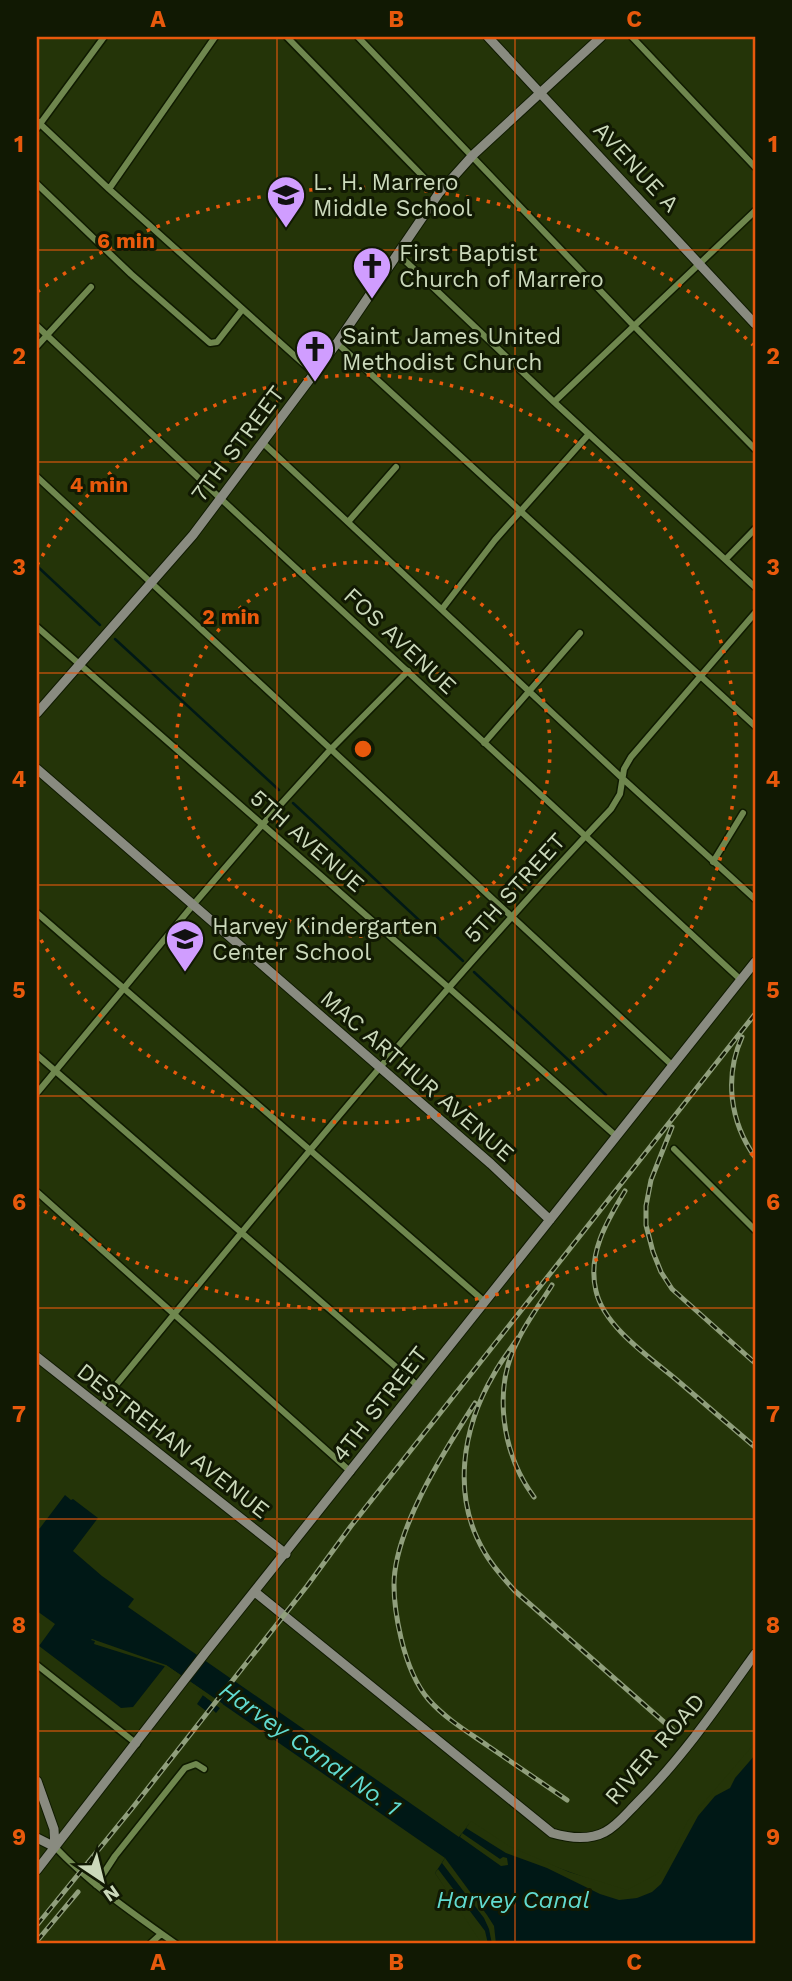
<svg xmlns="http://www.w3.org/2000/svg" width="792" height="1981" font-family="'Work Sans',sans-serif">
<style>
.water{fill:#001816}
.pier{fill:#243408}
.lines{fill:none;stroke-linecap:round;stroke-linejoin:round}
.stream{stroke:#001816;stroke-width:2.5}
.street-casing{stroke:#0f1a00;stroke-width:9}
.secondary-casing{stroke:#0f1a00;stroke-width:11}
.street{stroke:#6f874e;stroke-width:6}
.secondary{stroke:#898b80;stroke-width:9}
.rail-casing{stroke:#909f7c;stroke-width:5}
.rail{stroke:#111903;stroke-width:2.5;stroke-dasharray:8;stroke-linecap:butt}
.grid{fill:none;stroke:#e8590c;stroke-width:2;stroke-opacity:0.55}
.ring{fill:none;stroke:#e8590c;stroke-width:3.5;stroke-dasharray:3.5 7}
.labels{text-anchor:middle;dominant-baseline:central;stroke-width:6;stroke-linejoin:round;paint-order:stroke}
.street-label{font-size:23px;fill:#cbd9bb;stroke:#111903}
.poi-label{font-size:23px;fill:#cbd9bb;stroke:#111903;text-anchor:start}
.water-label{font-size:24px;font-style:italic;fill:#61dbd0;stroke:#111903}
.centre{fill:#e8590c;stroke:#111903;stroke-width:3.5}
.ring-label{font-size:21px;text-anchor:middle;font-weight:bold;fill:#e8590c;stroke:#111903;stroke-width:6;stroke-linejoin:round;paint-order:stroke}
.neatline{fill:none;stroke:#e8590c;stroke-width:2.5}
.grid-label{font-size:23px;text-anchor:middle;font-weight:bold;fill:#e8590c}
</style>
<rect width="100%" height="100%" fill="#243408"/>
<path class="water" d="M 65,1495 L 71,1500 L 73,1499 L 98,1518 L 73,1551 L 102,1576 L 134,1599 L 128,1607 L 459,1837 L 469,1824 L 507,1849 L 627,1893 L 660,1877 L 690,1824 L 755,1747 L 755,1944 L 485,1944 L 435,1873 L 445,1858 L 166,1665 L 133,1707 L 121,1708 L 39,1646 L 55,1624 L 37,1611 L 37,1530 L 40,1528 Z
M 203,1695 L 220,1708 L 216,1713 L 213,1710 L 210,1714 L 197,1704 Z"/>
<path class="pier" d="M 92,1639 L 166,1665 L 223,1704 L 220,1708 L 164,1666 L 94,1644 L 95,1641 L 91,1640 Z
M 755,1743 L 755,1755 L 735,1778 L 730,1788 L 715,1796 L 698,1816 L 661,1884 L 652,1892 L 637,1898 L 619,1900 L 600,1894 L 547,1868 L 506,1853 L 466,1828 L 471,1821 L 509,1846 L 569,1872 L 627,1890 L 657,1874 L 673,1852 L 687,1822 Z
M 462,1833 L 500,1859 L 503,1857 L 507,1858 L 508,1865 L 501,1866 L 460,1837 Z
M 445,1858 L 487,1915 L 494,1926 L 496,1944 L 492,1944 L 489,1929 L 484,1918 L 442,1863 Z
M 438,1869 L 485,1931 L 488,1944 L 482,1944 L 435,1873 Z"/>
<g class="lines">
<path class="stream" d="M 37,566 L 100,625
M 115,639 L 279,790
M 293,803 L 463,961
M 474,972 L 606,1095"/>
<g class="street-casing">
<path id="street" d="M 287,37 L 439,193
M 358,37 L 634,326 L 755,449
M 632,37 L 755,167
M 37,121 L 109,189 L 315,374
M 37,128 L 104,37
M 37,184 L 131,274 L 210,343 L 217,342 L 242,310
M 109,189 L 215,37
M 397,253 L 554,402 L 755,587
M 37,326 L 220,498 L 741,980
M 337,343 L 755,726
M 37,346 L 91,287
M 554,402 L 755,211
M 262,442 L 622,778 L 755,899
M 37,477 L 673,1066
M 348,522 L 396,467
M 726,559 L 755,529
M 442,609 L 495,540 L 589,434
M 37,627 L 449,988 L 616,1136
M 484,743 L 580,633
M 713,862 L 743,813
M 37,913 L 485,1302
M 37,1055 L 418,1386
M 37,1093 L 193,905 L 262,825 L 330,750 L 408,671
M 674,1149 L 755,1230
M 37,1192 L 351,1472
M 101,1407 L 111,1391 C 273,1194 435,995 611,809 L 620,794 L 624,769 L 631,757 L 755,613
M 37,1665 L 137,1744
M 55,1847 C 91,1885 134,1914 176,1944
M 96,1885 L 115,1856 L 185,1768 L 196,1764 L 204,1769
M 150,1944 L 161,1934"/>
</g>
<g class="secondary-casing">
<path id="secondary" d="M 488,37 L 755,324
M 37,713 L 193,535 L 337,343 L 439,193 L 473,155 L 601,37
M 37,769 L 491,1164 L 550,1220
M 37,1357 L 286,1554
M 255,1592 L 552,1833 C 569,1838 588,1841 605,1832 C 617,1826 627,1813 637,1803 C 682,1758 718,1706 755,1654
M 37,1781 L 54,1829 L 55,1847 L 37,1838
M 37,1870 L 206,1652 L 755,962"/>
</g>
<use href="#street" class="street"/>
<use href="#secondary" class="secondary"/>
<g class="rail-casing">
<path id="rail" d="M 742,1037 C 724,1077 730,1122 755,1157
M 672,1127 L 651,1180 L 646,1206 L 646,1225 L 653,1252 L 661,1272 L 672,1289 L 755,1363
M 625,1191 C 607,1221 587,1254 596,1291 C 604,1327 651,1358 678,1381 C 704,1403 729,1425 755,1447
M 518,1338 C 510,1350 501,1361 494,1374 C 462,1428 451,1497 485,1553 C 493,1567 504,1579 515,1591 L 673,1730
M 475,1403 C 445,1450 394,1529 394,1585 C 394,1603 397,1621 401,1638 C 406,1659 415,1684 429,1700 C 446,1719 468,1732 488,1746 C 514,1764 541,1782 567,1800
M 534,1497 C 502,1454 492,1389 518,1340 C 527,1321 541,1303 552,1285
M 37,1925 L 130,1811 L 307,1586 L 351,1526 L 755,1014
M 37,1941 L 78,1892"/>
</g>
<use href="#rail" class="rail"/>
</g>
<path class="grid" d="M 277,37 L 277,1944M 515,37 L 515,1944M 37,250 L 755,250M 37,462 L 755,462M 37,673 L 755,673M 37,885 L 755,885M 37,1096 L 755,1096M 37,1308 L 755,1308M 37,1519 L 755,1519M 37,1731 L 755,1731"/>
<g class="ring">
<circle cx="363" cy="749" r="187"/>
<path d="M37 565A374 374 0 1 1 37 933"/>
<path d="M753 1153A561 561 0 0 1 37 1206M37 292A561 561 0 0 1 753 345"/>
</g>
<defs>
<g id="school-pin" transform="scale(2.0125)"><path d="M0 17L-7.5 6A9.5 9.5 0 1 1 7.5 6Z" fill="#d09dff" stroke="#111903"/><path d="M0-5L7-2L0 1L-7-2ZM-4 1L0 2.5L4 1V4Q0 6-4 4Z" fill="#111"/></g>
<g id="church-pin" transform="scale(2.0125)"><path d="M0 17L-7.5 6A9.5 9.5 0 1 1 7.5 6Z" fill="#d09dff" stroke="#111903"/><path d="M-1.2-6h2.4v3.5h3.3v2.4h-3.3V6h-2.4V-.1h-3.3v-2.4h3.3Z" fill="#111"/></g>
</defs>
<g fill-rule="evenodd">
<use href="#school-pin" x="286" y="195"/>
<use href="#church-pin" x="372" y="266"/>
<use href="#church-pin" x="315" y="349"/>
<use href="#school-pin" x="185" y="939"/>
</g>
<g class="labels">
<g class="street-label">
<text transform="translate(636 167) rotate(47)">AVENUE A</text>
<text transform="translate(238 444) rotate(-53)">7TH STREET</text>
<text transform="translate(400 641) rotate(43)">FOS AVENUE</text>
<text transform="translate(307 841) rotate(41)">5TH AVENUE</text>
<text transform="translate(515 888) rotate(-48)">5TH STREET</text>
<text transform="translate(417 1076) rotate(41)">MAC ARTHUR AVENUE</text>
<text transform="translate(380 1404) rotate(-52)">4TH STREET</text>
<text transform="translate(173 1441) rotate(38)">DESTREHAN AVENUE</text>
<text transform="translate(655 1749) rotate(-49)">RIVER ROAD</text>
</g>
<g class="poi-label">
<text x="313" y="182">L. H. Marrero<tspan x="313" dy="26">Middle School</tspan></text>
<text x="399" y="253">First Baptist<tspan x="399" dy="26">Church of Marrero</tspan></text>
<text x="342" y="336">Saint James United<tspan x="342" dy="26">Methodist Church</tspan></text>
<text x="212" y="926">Harvey Kindergarten<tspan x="212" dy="26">Center School</tspan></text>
</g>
<g class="water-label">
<text transform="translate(310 1749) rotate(35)">Harvey Canal No. 1</text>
<text x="513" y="1900">Harvey Canal</text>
</g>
</g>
<circle cx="363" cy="749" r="10" class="centre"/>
<g class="ring-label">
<text x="126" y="248">6 min</text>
<text x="99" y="492">4 min</text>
<text x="231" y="624">2 min</text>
</g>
<rect width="792" height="1981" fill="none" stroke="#111903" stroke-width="77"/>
<g transform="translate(102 1880) rotate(145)" stroke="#111903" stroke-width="5" paint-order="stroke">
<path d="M0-5L12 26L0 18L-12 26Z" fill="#cbd9bb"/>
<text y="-10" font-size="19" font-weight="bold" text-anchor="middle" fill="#cbd9bb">N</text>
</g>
<rect x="38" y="38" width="716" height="1904" class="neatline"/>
<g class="grid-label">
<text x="158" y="27">A</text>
<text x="396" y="27">B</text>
<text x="634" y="27">C</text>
<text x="19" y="152">1</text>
<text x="773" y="152">1</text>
<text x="19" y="364">2</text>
<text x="773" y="364">2</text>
<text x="19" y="575">3</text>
<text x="773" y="575">3</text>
<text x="19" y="787">4</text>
<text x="773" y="787">4</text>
<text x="19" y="998">5</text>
<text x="773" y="998">5</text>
<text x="19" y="1210">6</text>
<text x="773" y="1210">6</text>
<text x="19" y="1422">7</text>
<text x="773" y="1422">7</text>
<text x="19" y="1633">8</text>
<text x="773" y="1633">8</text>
<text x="19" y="1845">9</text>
<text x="773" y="1845">9</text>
<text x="158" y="1970">A</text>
<text x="396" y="1970">B</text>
<text x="634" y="1970">C</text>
</g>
</svg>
